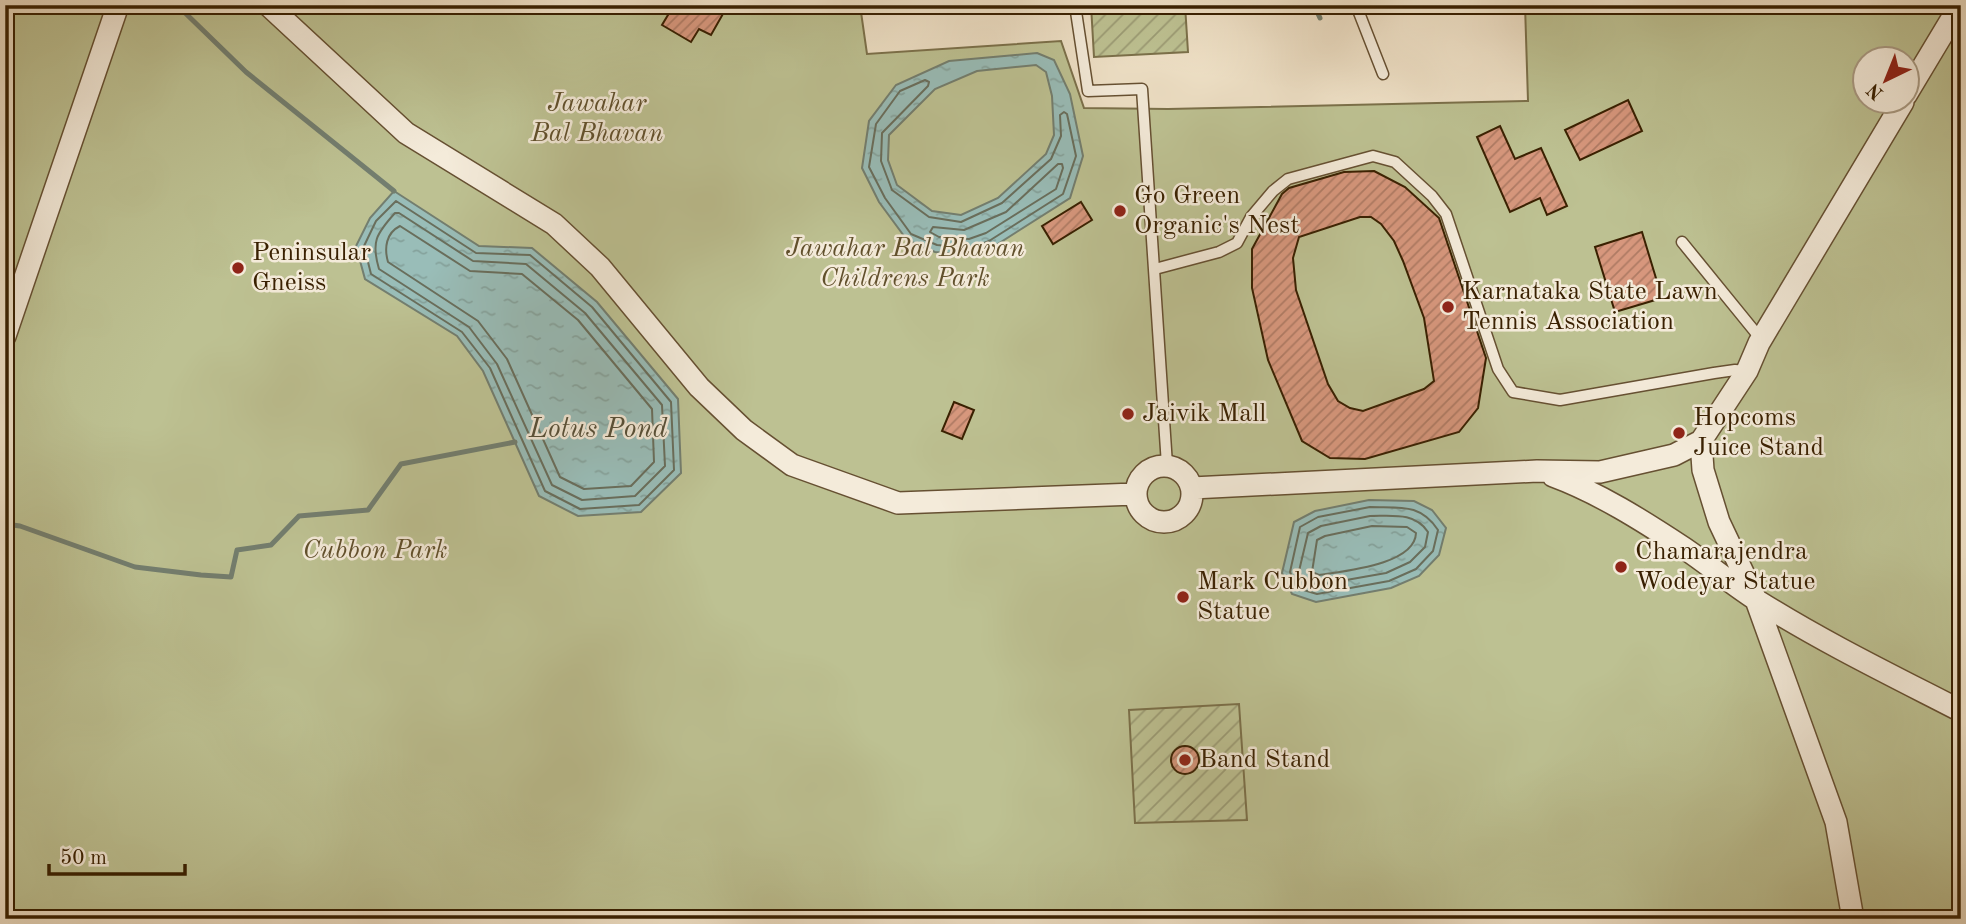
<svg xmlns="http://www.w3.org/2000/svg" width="1966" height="924" font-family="'Old Standard TT',serif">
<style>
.park{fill:#bdc192;stroke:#7b704a;stroke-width:2;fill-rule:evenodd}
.garden{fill:url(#garden-furrows);stroke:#7b704a;stroke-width:2}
.water{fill:url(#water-ripples);stroke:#737e6f;stroke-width:2;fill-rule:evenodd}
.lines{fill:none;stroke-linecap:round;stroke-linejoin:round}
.shore{stroke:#696e5c;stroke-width:2}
.stream{stroke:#737e6f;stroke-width:5}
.building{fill:url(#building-hatch);stroke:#392001;stroke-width:2;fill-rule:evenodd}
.service-casing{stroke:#665032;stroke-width:13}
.minor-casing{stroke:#665032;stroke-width:24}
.service{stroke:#f4ebda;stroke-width:10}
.minor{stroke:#f4ebda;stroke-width:21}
.poi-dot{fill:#8f2418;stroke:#f4ebda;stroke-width:2.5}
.labels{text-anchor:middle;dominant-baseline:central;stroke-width:5;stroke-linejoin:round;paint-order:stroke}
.park-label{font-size:26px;font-style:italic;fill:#61502c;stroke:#f4ebda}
.poi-label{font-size:26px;fill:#392001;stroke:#f4ebda;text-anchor:start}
.water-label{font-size:28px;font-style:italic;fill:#564f38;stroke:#f4ebda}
</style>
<defs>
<pattern id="garden-furrows" width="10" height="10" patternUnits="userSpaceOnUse" patternTransform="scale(1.75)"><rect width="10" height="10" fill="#bdc192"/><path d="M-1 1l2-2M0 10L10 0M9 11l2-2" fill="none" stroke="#9b9c75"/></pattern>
<pattern id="water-ripples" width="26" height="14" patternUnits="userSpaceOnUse" patternTransform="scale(1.75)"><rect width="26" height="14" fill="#99bdb8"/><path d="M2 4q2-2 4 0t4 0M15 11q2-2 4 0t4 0" fill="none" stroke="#85a29c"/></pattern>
<pattern id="building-hatch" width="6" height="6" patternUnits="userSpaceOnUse" patternTransform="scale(1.75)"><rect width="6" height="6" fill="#d7977d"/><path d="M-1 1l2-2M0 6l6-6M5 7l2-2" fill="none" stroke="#af7b64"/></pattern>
</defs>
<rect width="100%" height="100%" fill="#eee0c6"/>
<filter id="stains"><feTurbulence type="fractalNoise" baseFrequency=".00286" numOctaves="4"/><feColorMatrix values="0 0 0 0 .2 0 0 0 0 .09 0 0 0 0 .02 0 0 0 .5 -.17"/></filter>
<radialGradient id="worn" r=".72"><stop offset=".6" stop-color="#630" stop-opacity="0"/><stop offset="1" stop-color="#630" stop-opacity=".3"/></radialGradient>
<path class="park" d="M 5,5 L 860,5 L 867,54 L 1061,41 L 1084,108 L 1168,109 L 1528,101 L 1525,5 L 1961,5 L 1961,919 L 5,919 ZM 1864,60 L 1906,60 L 1906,102 L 1864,102 Z"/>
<path class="garden" d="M 1091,5 L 1185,5 L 1188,52 L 1094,57 Z
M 1239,704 L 1247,820 L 1135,823 L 1129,710 Z"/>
<path class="water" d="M 1037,53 L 1054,60 L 1070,94 L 1083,156 L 1070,198 L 993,247 L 972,255 L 935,252 L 907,240 L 879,202 L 862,168 L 869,121 L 896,85 L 949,61 ZM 1036,65 L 1046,72 L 1052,96 L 1054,135 L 1046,154 L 998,198 L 961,215 L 932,211 L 897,185 L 888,160 L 889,135 L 935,89 L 977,71 Z
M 394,191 L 479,246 L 532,248 L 597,302 L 678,399 L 681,473 L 641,512 L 578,516 L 539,496 L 483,371 L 457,336 L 365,279 L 356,246 L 370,218 Z
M 1369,500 L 1414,501 L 1432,510 L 1446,528 L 1439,555 L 1419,576 L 1391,588 L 1316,602 L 1292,594 L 1282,573 L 1294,522 L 1315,511 Z"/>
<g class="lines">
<path class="shore" d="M 925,80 L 929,82 L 928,86 L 882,133 L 881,161 L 892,190 L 929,217 L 961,222 L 1002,203 L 1051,159 L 1061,136 L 1060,115 L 1064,112 L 1067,114 L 1076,156 L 1063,194 L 989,241 L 971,248 L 937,245 L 911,234 L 885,198 L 869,167 L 876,124 L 900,91 Z
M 1058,164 L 1062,164 L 1063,168 L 1056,189 L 986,233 L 969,239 L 939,237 L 930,232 L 933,227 L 964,230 L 1006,212 Z
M 396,201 L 476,253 L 530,255 L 592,307 L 671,402 L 674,470 L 639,505 L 580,509 L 545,491 L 490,368 L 462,332 L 371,274 L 364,246 L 376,221 Z
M 395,213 L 399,213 L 473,261 L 526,264 L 585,313 L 662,405 L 665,466 L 635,496 L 582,500 L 552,485 L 497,364 L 469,327 L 379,269 C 371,242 376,234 395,213 Z
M 400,226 L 470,271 L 522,274 L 578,320 L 652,409 L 654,462 L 631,486 L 584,489 L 560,477 L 507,359 L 478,321 L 388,262 C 384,248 386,233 400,226 Z
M 1370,507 C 1400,508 1420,503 1438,530 L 1433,551 L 1416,569 L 1389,581 L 1317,594 L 1297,588 L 1290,572 L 1300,527 L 1318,517 Z
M 1370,516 C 1392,516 1415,512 1428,532 L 1425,547 L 1410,562 L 1386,573 L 1318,585 L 1303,580 L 1299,571 L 1308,533 L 1321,526 Z
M 1372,526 L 1407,527 L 1416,533 C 1415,565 1343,571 1319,575 L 1312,572 L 1317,540 L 1325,536 Z"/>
<path class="stream" d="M 177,5 L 246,72 L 394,191
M 1314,5 L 1320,18
M 5,524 L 20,526 L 135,567 L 201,575 L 231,577 L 237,550 L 271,545 L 299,516 L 368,510 L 401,464 L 515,442"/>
</g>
<path class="building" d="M 674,5 L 728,5 L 711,35 L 699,29 L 691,42 L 662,25 Z
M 1628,100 L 1642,131 L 1580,160 L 1565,130 Z
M 1500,126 L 1515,159 L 1541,148 L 1567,206 L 1547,215 L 1540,198 L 1510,212 L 1477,137 Z
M 1374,171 L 1405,187 L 1439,218 L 1486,358 L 1478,408 L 1459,432 L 1365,459 L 1330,458 L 1302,441 L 1268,360 L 1252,288 L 1252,249 L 1282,194 L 1289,188 L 1344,172 ZM 1360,217 L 1371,217 L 1381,224 L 1394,241 L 1403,261 L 1424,318 L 1434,381 L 1424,389 L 1363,411 L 1350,408 L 1338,401 L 1328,384 L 1296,290 L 1293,258 L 1299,237 Z
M 1081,202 L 1092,220 L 1053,244 L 1042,226 Z
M 1642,232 L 1662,298 L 1615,312 L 1595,247 Z
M 954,402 L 974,410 L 962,439 L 942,431 Z
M1171 760a14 14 0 1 1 28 0a14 14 0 1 1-28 0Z"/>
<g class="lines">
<g class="service-casing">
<path id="service" d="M 1075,5 L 1088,91 L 1142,89 L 1167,465
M 1356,5 L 1383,74
M 1682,242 L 1756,333 L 1759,343
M 1155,269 L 1219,252 L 1237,243 L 1251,217 L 1273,191 L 1288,179 L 1373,156 L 1395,162 L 1432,196 L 1446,214 L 1498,369 L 1513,392 L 1560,400 L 1714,373 L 1735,370 L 1746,371"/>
</g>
<g class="minor-casing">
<path id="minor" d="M 268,5 L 406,133 L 554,224 L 600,267 L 699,387 L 744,430 L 792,465 L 898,503 L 1135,494
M 1906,95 L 1960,5
M 5,336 L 118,5
M1136 494a28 28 0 1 1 56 0a28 28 0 1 1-56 0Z
M 1553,476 C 1599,493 1643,521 1684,548 C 1709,565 1733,585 1758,601 C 1823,642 1893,676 1961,711
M 1192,488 L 1537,471 L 1600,472 L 1674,455 L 1701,441
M 1853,919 L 1836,822 L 1756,600 L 1719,522 L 1703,470 L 1701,441 L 1747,371 L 1759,343 L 1903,102"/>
</g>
<use href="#service" class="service"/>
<use href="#minor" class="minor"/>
</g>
<g class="poi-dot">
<circle cx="1120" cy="211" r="7"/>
<circle cx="238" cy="268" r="7"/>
<circle cx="1448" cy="307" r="7"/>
<circle cx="1128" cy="414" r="7"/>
<circle cx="1679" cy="433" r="7"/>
<circle cx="1621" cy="567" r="7"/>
<circle cx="1183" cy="597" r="7"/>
<circle cx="1185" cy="760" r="7"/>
</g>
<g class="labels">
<g class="park-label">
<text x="597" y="104">Jawahar<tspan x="597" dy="30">Bal Bhavan</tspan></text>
<text x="905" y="249">Jawahar Bal Bhavan<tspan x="905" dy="30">Childrens Park</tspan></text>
<text x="375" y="551">Cubbon Park</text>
</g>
<g class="poi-label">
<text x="1134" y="196">Go Green<tspan x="1134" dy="30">Organic's Nest</tspan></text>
<text x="252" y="253">Peninsular<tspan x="252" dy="30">Gneiss</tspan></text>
<text x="1462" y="292">Karnataka State Lawn<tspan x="1462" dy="30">Tennis Association</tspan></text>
<text x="1142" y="414">Jaivik Mall</text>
<text x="1693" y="418">Hopcoms<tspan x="1693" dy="30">Juice Stand</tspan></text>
<text x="1635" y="552">Chamarajendra<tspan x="1635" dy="30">Wodeyar Statue</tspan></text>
<text x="1197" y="582">Mark Cubbon<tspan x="1197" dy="30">Statue</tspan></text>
<text x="1199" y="760">Band Stand</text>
</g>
<g class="water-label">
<text x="598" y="430">Lotus Pond</text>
</g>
</g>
<rect width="1966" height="924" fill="none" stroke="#eee0c6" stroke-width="28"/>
<rect x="7" y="7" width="1952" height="910" fill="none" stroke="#392001" stroke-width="3.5"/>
<rect x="14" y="14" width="1938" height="896" fill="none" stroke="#392001" stroke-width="2"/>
<g transform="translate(1886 80) rotate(223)"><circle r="33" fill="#f4ebda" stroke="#a99a83" stroke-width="2"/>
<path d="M0-5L12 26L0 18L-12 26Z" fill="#8f2418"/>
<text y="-10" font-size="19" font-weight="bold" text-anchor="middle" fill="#392001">N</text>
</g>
<path d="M49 864v10h136v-10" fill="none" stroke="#392001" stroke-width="3.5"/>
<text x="60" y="864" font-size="21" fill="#392001" stroke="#f4ebda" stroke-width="5" paint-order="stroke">50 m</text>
<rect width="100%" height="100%" filter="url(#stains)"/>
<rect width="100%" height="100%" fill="url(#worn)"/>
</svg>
